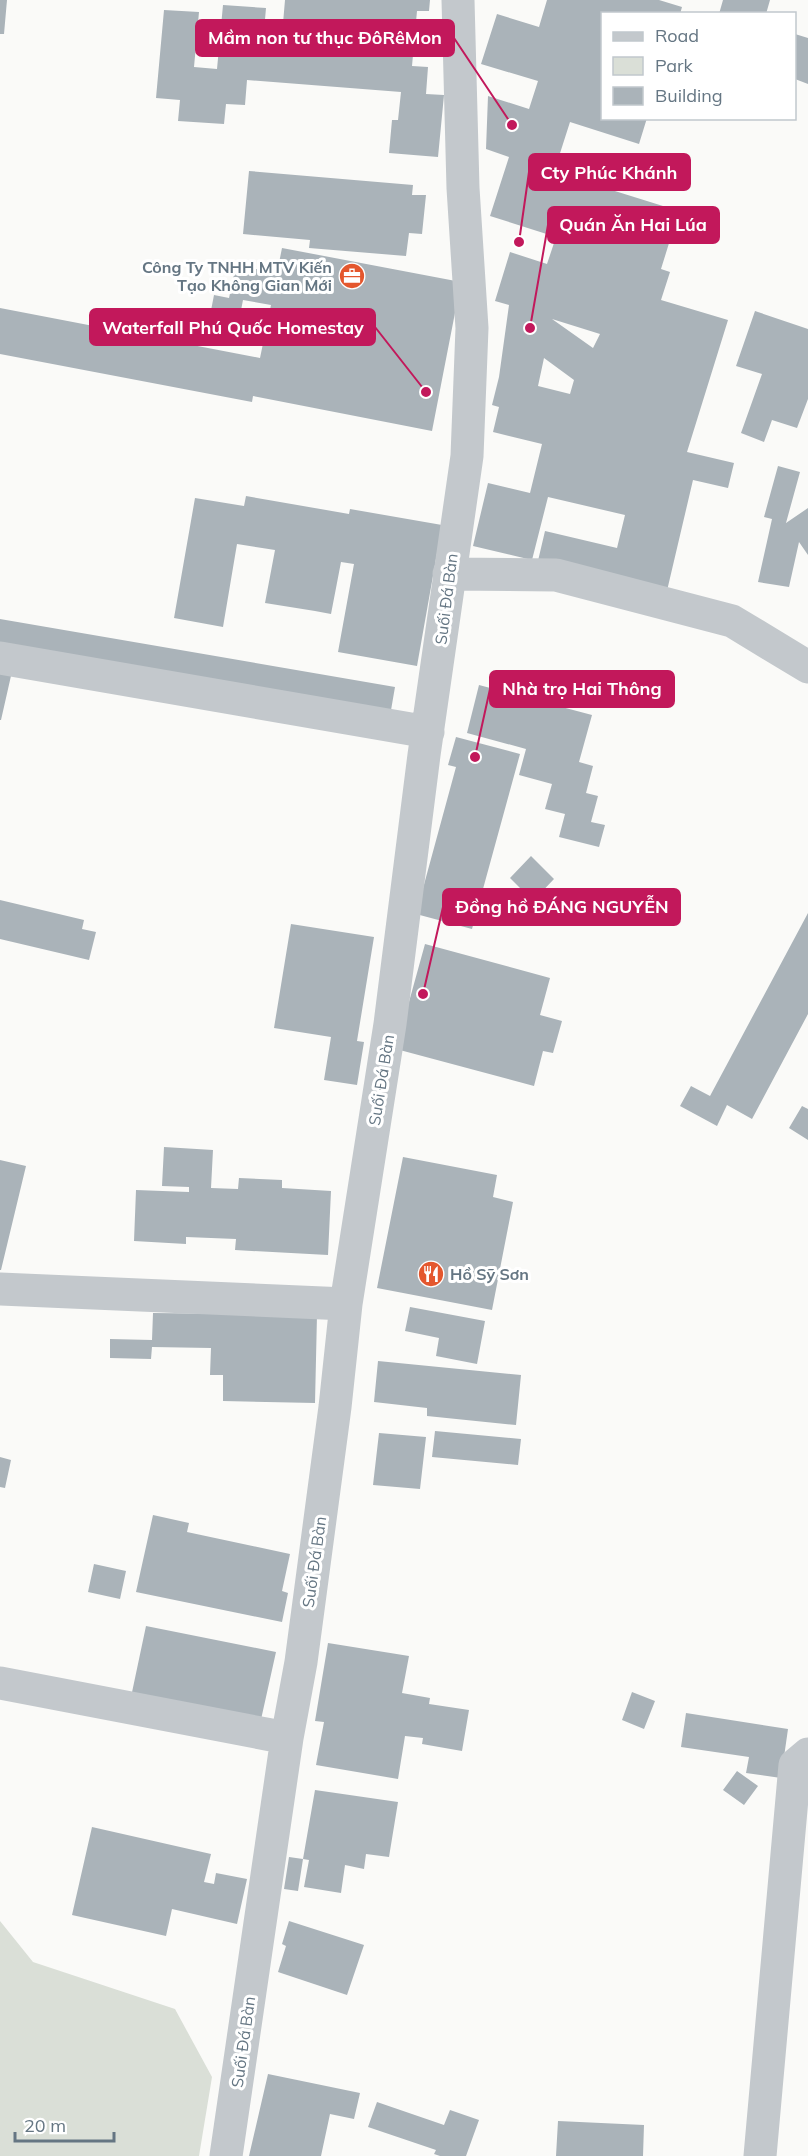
<svg xmlns="http://www.w3.org/2000/svg" width="808" height="2156" font-family="Mulish,sans-serif">
<style>
.green{fill:#dadfd7}
.building{fill:#aab3b9;fill-rule:evenodd}
.lines{fill:none;stroke-linecap:round;stroke-linejoin:round}
.minor{stroke:#c3c8cc;stroke-width:33}
.labels{text-anchor:middle;dominant-baseline:central;stroke-width:6;stroke-linejoin:round;paint-order:stroke}
.poi-label{font-size:16px;font-weight:bold;fill:#657683;stroke:#fff;text-anchor:end}
.street-label{font-size:16px;fill:#657683;stroke:#fff}
.leader{fill:none;stroke:#c2185b;stroke-width:2}
.callout-dot{fill:#c2185b;stroke:#fff;stroke-width:2}
.callout{fill:#c2185b;stroke:#c2185b;stroke-width:2}
.callout-label{font-size:18px;text-anchor:middle;font-weight:bold;fill:#fff}
</style>
<rect width="100%" height="100%" fill="#fafaf8"/>
<path class="green" d="M 0,1921 L 33,1962 L 175,2009 L 212,2077 L 199,2156 L 0,2156 Z"/>
<path class="building" d="M 0,0 L 7,0 L 4,34 L 0,34 Z
M 285,0 L 430,0 L 429,11 L 417,11 L 412,66 L 428,67 L 426,94 L 444,95 L 438,157 L 389,153 L 392,120 L 398,120 L 401,92 L 247,80 L 245,105 L 226,104 L 224,124 L 178,121 L 180,100 L 156,98 L 164,10 L 199,12 L 194,67 L 217,69 L 223,5 L 266,8 L 262,54 L 293,57 L 294,36 L 282,35 Z
M 547,0 L 659,0 L 682,7 L 680,14 L 602,14 L 602,118 L 647,118 L 639,144 L 570,122 L 554,172 L 679,211 L 661,269 L 670,272 L 661,300 L 728,320 L 687,452 L 734,463 L 728,488 L 693,480 L 666,595 L 537,565 L 545,531 L 617,548 L 625,515 L 548,497 L 532,560 L 473,546 L 488,483 L 530,493 L 542,444 L 493,432 L 499,407 L 492,405 L 499,377 L 509,305 L 495,301 L 510,252 L 547,264 L 556,237 L 490,216 L 509,157 L 486,149 L 488,96 L 529,109 L 538,81 L 481,64 L 497,14 L 539,27 ZM 552,319 L 600,334 L 593,348 ZM 544,358 L 574,380 L 570,394 L 538,386 Z
M 723,0 L 770,0 L 766,14 L 719,14 Z
M 795,34 L 808,38 L 808,84 L 795,79 Z
M 249,171 L 413,185 L 412,195 L 426,195 L 422,234 L 409,233 L 406,256 L 309,248 L 310,240 L 243,234 Z
M 282,248 L 461,282 L 432,431 L 253,396 L 252,402 L 0,354 L 0,308 L 260,358 L 271,305 L 243,300 L 235,341 L 206,336 L 214,295 L 229,298 L 236,265 L 277,273 Z
M 755,311 L 808,329 L 808,399 L 797,428 L 772,420 L 764,442 L 741,433 L 762,374 L 736,366 Z
M 778,466 L 800,472 L 786,523 L 808,508 L 808,555 L 799,542 L 789,587 L 758,582 L 772,519 L 764,517 Z
M 246,496 L 349,514 L 350,509 L 442,525 L 417,666 L 338,652 L 354,564 L 341,562 L 331,614 L 315,611 L 265,603 L 275,550 L 237,544 L 223,627 L 174,618 L 195,498 L 244,506 Z
M 0,619 L 395,687 L 390,716 L 0,655 Z
M 0,664 L 13,667 L 1,720 L 0,720 Z
M 479,685 L 592,715 L 579,762 L 593,766 L 586,793 L 598,796 L 591,822 L 605,825 L 599,847 L 559,837 L 565,814 L 545,809 L 552,784 L 519,775 L 526,749 L 467,733 Z
M 456,737 L 520,754 L 472,929 L 416,914 L 456,767 L 448,765 Z
M 531,856 L 554,879 L 533,901 L 510,878 Z
M 0,900 L 84,920 L 82,929 L 96,932 L 89,960 L 0,939 Z
M 808,913 L 808,1014 L 752,1119 L 727,1105 L 717,1126 L 680,1106 L 691,1086 L 710,1096 Z
M 291,924 L 374,937 L 357,1041 L 364,1042 L 357,1085 L 324,1080 L 331,1037 L 274,1028 Z
M 425,944 L 550,978 L 540,1015 L 562,1021 L 553,1053 L 543,1051 L 534,1086 L 396,1049 Z
M 802,1106 L 808,1109 L 808,1140 L 789,1128 Z
M 164,1147 L 213,1150 L 211,1188 L 238,1189 L 239,1178 L 282,1180 L 282,1188 L 331,1191 L 328,1255 L 235,1250 L 236,1239 L 186,1237 L 186,1244 L 134,1241 L 136,1190 L 189,1192 L 189,1187 L 162,1186 Z
M 403,1157 L 497,1175 L 493,1197 L 513,1202 L 492,1310 L 377,1288 Z
M 0,1160 L 26,1166 L 1,1270 L 0,1270 Z
M 410,1307 L 485,1321 L 477,1364 L 436,1356 L 439,1338 L 405,1331 Z
M 153,1313 L 317,1315 L 315,1403 L 223,1401 L 223,1375 L 210,1375 L 211,1348 L 152,1347 L 151,1359 L 110,1358 L 110,1339 L 152,1340 Z
M 378,1361 L 521,1375 L 516,1425 L 427,1416 L 427,1408 L 374,1402 Z
M 435,1431 L 521,1439 L 518,1465 L 432,1457 Z
M 379,1433 L 426,1437 L 420,1489 L 373,1485 Z
M 0,1457 L 11,1460 L 5,1488 L 0,1487 Z
M 153,1515 L 189,1523 L 187,1532 L 290,1554 L 282,1591 L 288,1593 L 282,1622 L 136,1592 Z
M 94,1564 L 126,1571 L 120,1599 L 88,1592 Z
M 146,1626 L 276,1652 L 260,1724 L 131,1697 Z
M 328,1643 L 409,1656 L 402,1693 L 430,1698 L 429,1704 L 469,1710 L 462,1751 L 422,1744 L 423,1738 L 405,1736 L 398,1779 L 316,1765 L 324,1722 L 315,1721 Z
M 632,1692 L 655,1701 L 644,1729 L 622,1720 Z
M 686,1713 L 788,1729 L 781,1778 L 746,1773 L 749,1757 L 681,1747 Z
M 737,1771 L 758,1786 L 744,1805 L 723,1790 Z
M 315,1790 L 398,1802 L 389,1857 L 366,1854 L 364,1869 L 345,1865 L 341,1893 L 304,1887 L 309,1860 L 303,1859 Z
M 92,1827 L 211,1854 L 204,1882 L 214,1884 L 216,1873 L 247,1879 L 237,1924 L 172,1909 L 166,1936 L 72,1915 Z
M 289,1857 L 303,1859 L 298,1891 L 284,1889 Z
M 289,1921 L 364,1945 L 347,1995 L 278,1972 L 286,1946 L 282,1944 Z
M 268,2074 L 360,2093 L 354,2119 L 330,2114 L 321,2156 L 249,2156 Z
M 377,2102 L 444,2125 L 450,2110 L 479,2120 L 466,2156 L 440,2156 L 434,2154 L 436,2150 L 368,2127 Z
M 558,2121 L 644,2125 L 643,2156 L 556,2156 Z"/>
<g class="lines">
<path class="minor" d="M 449,574 L 556,575 L 732,621 L 808,667
M 0,658 L 428,732
M 0,1289 L 346,1304
M 0,1683 L 287,1738
M 226,2156 L 287,1738 L 301,1662 L 335,1407 L 346,1304 L 390,1024 L 424,755 L 467,456 L 472,328 L 463,188 L 458,0
M 760,2156 L 795,1765 L 808,1754"/>
</g>
<defs>
<g id="office-disc" transform="scale(1.35)"><circle r="9.5" fill="#e4572e" stroke="#fff"/><path d="M-6-3h4V-5.5h4V-3h4V5H-6ZM-1-4.5V-3h2v-1.5ZM-6 0V1H6V0Z" fill="#fff"/></g>
<g id="restaurant-disc" transform="scale(1.35)"><circle r="9.5" fill="#e4572e" stroke="#fff"/><path d="M-5-6h1v4h1v-4h1v4h1v-4h1v5L-1.5 .5V6h-2V.5L-5-1ZM5-6V6H3V1.5H1.5Q1.5-4 5-6Z" fill="#fff"/></g>
</defs>
<g fill-rule="evenodd">
<use href="#office-disc" x="352" y="276"/>
<use href="#restaurant-disc" x="431" y="1274"/>
</g>
<g class="labels">
<g class="poi-label">
<text x="332" y="267">Công Ty TNHH MTV Kiến<tspan x="332" dy="18">Tạo Không Gian Mới</tspan></text>
<text x="450" y="1274" text-anchor="start">Hồ Sỹ Sơn</text>
</g>
<g class="street-label">
<text transform="translate(446 599) rotate(-83)">Suối Đá Bàn</text>
<text transform="translate(381 1080) rotate(-81)">Suối Đá Bàn</text>
<text transform="translate(314 1562) rotate(-82)">Suối Đá Bàn</text>
<text transform="translate(243 2042) rotate(-82)">Suối Đá Bàn</text>
</g>
</g>
<path class="leader" d="M512 125L454 38M519 242L529 172M530 328L548 225M426 392L375 327M475 757L490 689M423 994L443 907"/>
<g class="callout-dot">
<circle cx="512" cy="125" r="6"/>
<circle cx="519" cy="242" r="6"/>
<circle cx="530" cy="328" r="6"/>
<circle cx="426" cy="392" r="6"/>
<circle cx="475" cy="757" r="6"/>
<circle cx="423" cy="994" r="6"/>
</g>
<g class="callout">
<rect x="196" y="20" width="258" height="36" rx="6"/>
<rect x="529" y="154" width="161" height="36" rx="6"/>
<rect x="548" y="207" width="171" height="36" rx="6"/>
<rect x="90" y="309" width="285" height="36" rx="6"/>
<rect x="490" y="671" width="184" height="36" rx="6"/>
<rect x="443" y="889" width="237" height="36" rx="6"/>
</g>
<g class="callout-label">
<text x="325" y="44">Mầm non tư thục ĐôRêMon</text>
<text x="609" y="179">Cty Phúc Khánh</text>
<text x="633" y="231">Quán Ăn Hai Lúa</text>
<text x="233" y="334">Waterfall Phú Quốc Homestay</text>
<text x="582" y="695">Nhà trọ Hai Thông</text>
<text x="562" y="913">Đồng hồ ĐÁNG NGUYỄN</text>
</g>
<rect x="601" y="12" width="195" height="108" fill="#ffffff" stroke="#c1c8cd" stroke-width="1.5"/>
<rect x="613" y="32" width="30" height="9" fill="#c3c8cc" stroke="#c1c8cd" stroke-width="1.5"/>
<text x="655" y="42" font-size="18" fill="#657683">Road</text>
<rect x="613" y="57" width="30" height="18" fill="#dadfd7" stroke="#c1c8cd" stroke-width="1.5"/>
<text x="655" y="72" font-size="18" fill="#657683">Park</text>
<rect x="613" y="87" width="30" height="18" fill="#aab3b9" stroke="#c1c8cd" stroke-width="1.5"/>
<text x="655" y="102" font-size="18" fill="#657683">Building</text>
<path d="M15 2132v9h99v-9" fill="none" stroke="#657683" stroke-width="3"/>
<text x="24" y="2132" font-size="18" fill="#657683" stroke="#ffffff" stroke-width="4.5" paint-order="stroke">20 m</text>
</svg>
